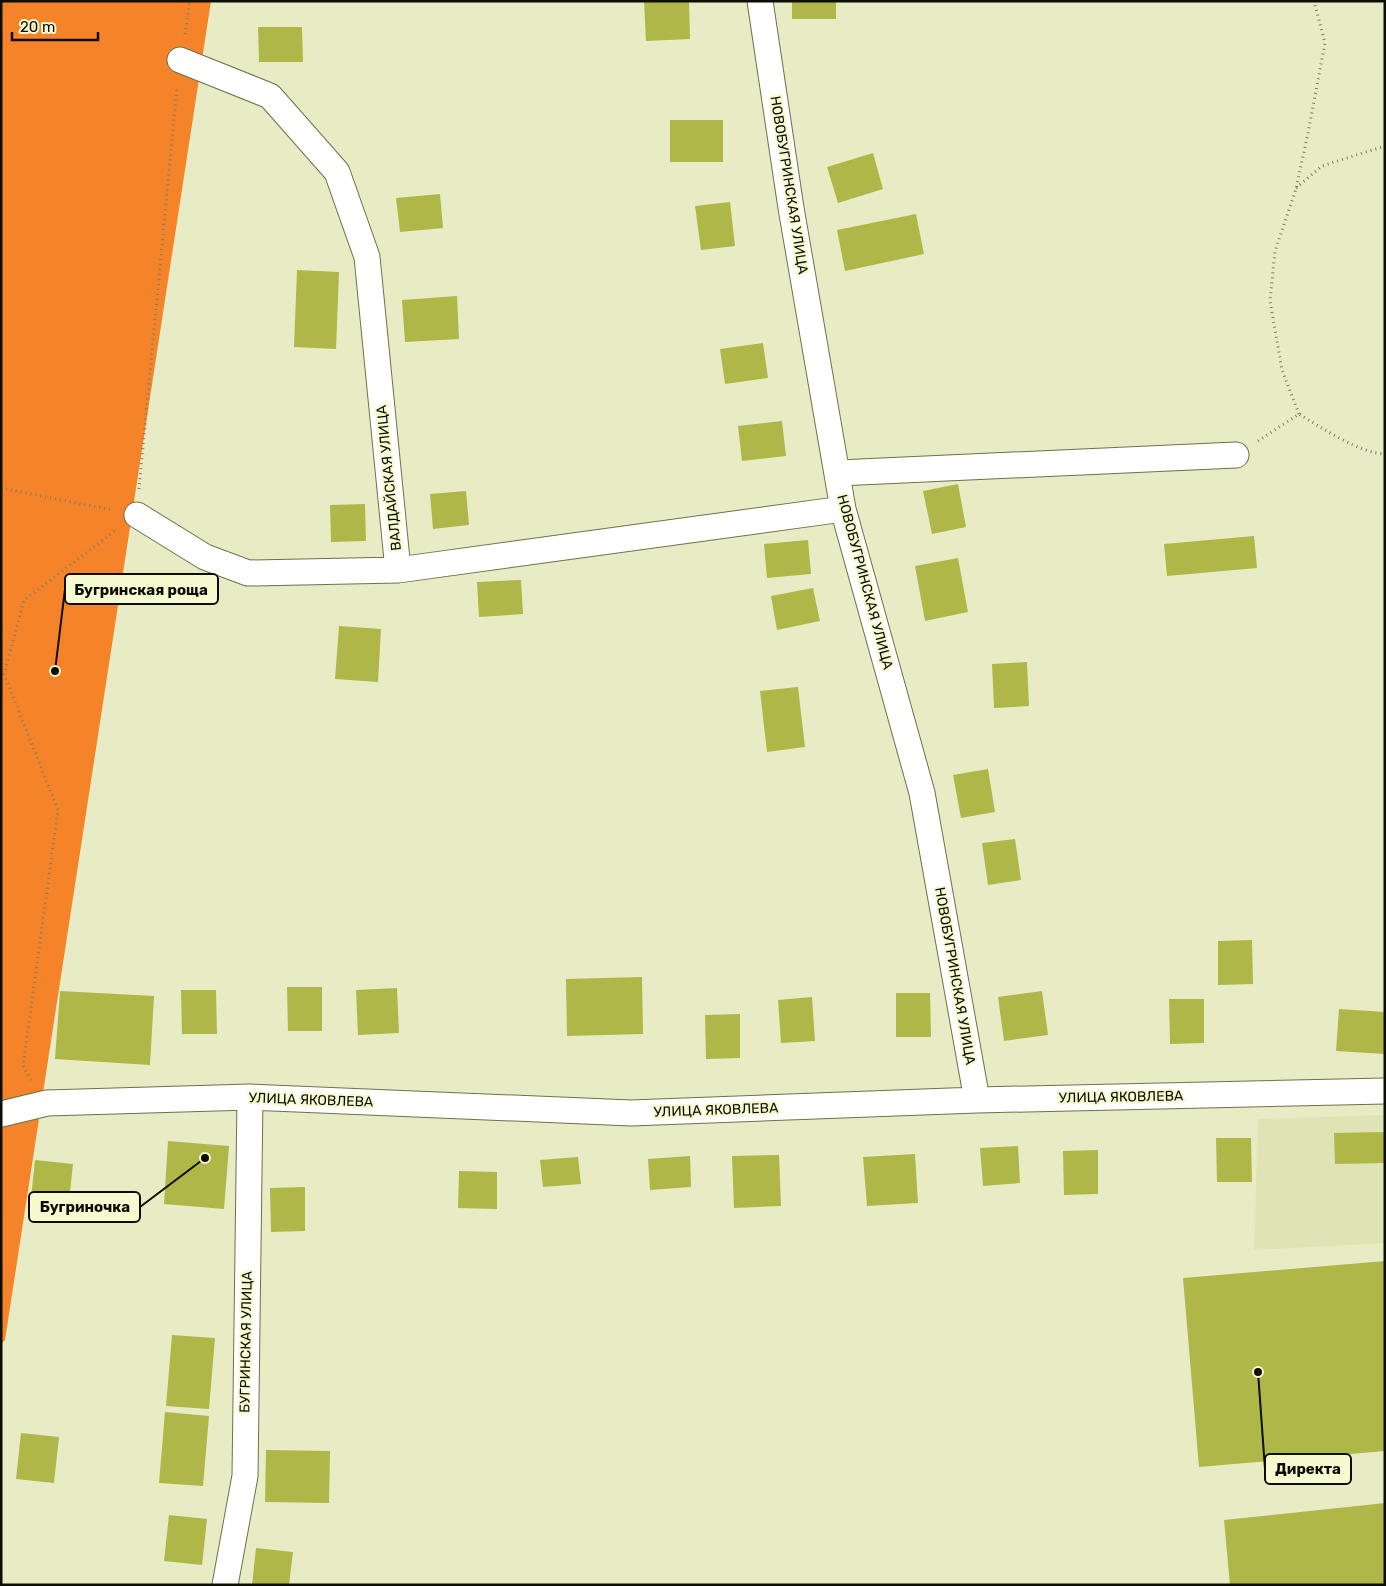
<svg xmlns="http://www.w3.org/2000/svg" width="1386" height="1586" font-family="Rubik,sans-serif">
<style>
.built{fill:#dfe4b4}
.forest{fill:#f5832a}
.building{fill:#afb748}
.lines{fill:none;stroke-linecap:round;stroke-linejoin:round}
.minor-casing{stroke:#6d714c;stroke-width:27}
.path{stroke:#7c7e64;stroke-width:3;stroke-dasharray:1 4;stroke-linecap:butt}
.minor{stroke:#fff;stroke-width:25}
.labels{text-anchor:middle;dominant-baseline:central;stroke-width:4.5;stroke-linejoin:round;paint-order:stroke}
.street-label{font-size:14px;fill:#0d0e02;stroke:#f5fad1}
.leader{fill:none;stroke:#0d0e02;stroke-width:2}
.callout-dot{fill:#0d0e02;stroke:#f5fad1;stroke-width:2}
.callout{fill:#f5fad1;stroke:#0d0e02;stroke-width:2}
.callout-label{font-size:15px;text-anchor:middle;font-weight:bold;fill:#0d0e02}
</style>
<rect width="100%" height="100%" fill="#e8ecc4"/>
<path class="built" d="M 1385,1115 L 1385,1243 L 1254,1250 L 1258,1119 Z"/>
<path class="forest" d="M 1,1 L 211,1 L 5,1340 L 1,1344 Z"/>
<path class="building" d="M 644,1 L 689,1 L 690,39 L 646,41 Z
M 792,1 L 836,1 L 836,19 L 792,19 Z
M 258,27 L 302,27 L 303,62 L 259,62 Z
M 670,120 L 723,120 L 723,162 L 670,162 Z
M 873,153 L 883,189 L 838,203 L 827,167 Z
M 440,194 L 443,228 L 400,232 L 396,198 Z
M 730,202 L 735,246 L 701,250 L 695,206 Z
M 916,214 L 924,254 L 845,271 L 837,230 Z
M 297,270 L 339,272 L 336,349 L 294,347 Z
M 457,296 L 459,339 L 405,342 L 402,300 Z
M 763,343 L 768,378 L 725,384 L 720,349 Z
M 782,421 L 786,456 L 742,461 L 738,426 Z
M 958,484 L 966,527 L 932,534 L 923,491 Z
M 466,491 L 469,525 L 433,529 L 430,494 Z
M 365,504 L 366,541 L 331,542 L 330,505 Z
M 1254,536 L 1257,568 L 1167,576 L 1164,544 Z
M 808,540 L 811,574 L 767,578 L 764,544 Z
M 958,558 L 968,612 L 925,621 L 915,566 Z
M 521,580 L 523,614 L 479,617 L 477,582 Z
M 813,588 L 820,621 L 777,630 L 771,596 Z
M 339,626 L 381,629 L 378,682 L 335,679 Z
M 1027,662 L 1029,706 L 994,708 L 992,664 Z
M 798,687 L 805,747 L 767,752 L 760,691 Z
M 988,769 L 995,812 L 961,818 L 953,775 Z
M 1015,839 L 1021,880 L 988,885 L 982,843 Z
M 1252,940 L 1253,984 L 1218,985 L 1218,941 Z
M 642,977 L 643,1034 L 567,1036 L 566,979 Z
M 287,987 L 322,987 L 322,1031 L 288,1031 Z
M 397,988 L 399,1033 L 358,1035 L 356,990 Z
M 181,990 L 216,990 L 217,1034 L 182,1034 Z
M 60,991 L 154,996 L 150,1065 L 55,1059 Z
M 1042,991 L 1048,1035 L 1004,1041 L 998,997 Z
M 896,993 L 930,993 L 931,1037 L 896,1037 Z
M 812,997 L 815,1041 L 781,1043 L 778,1000 Z
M 1169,999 L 1204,999 L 1204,1043 L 1170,1044 Z
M 1339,1009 L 1385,1012 L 1385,1054 L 1336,1051 Z
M 740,1014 L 740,1058 L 706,1059 L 705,1015 Z
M 1385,1132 L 1385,1163 L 1335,1164 L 1334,1133 Z
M 1216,1138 L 1251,1138 L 1252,1182 L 1217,1182 Z
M 168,1141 L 229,1146 L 224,1209 L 164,1204 Z
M 1018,1146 L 1020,1183 L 983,1186 L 980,1148 Z
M 1098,1150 L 1098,1194 L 1064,1195 L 1063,1151 Z
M 915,1154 L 918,1203 L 867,1206 L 863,1157 Z
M 779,1155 L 781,1206 L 734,1208 L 732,1156 Z
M 690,1156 L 691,1187 L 650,1190 L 648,1159 Z
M 578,1157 L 581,1184 L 543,1187 L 540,1160 Z
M 35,1160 L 73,1164 L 68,1211 L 30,1207 Z
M 459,1171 L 497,1172 L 497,1209 L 458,1208 Z
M 305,1187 L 305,1231 L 271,1232 L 270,1188 Z
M 1385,1261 L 1385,1451 L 1199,1467 L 1183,1278 Z
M 172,1335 L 215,1338 L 209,1409 L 166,1406 Z
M 165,1412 L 209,1416 L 203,1486 L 159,1483 Z
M 21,1433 L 59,1437 L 54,1483 L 16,1479 Z
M 266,1450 L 330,1451 L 329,1503 L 265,1502 Z
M 1385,1503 L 1385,1585 L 1230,1585 L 1224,1520 Z
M 169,1515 L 207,1519 L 202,1565 L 164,1561 Z
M 256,1548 L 293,1552 L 289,1585 L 252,1585 Z"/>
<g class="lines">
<g class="minor-casing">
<path id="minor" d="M 760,1 L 791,208 L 843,509 L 922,793 L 977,1100
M 180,60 L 270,96 L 337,172 L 367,257 L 398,570 L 843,509
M 838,473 L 1236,455
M 137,515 L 205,557 L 248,573 L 398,570
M 1,1114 L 47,1103 L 250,1097 L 631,1113 L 977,1100 L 1385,1091
M 225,1585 L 245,1476 L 250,1097"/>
</g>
<path class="path" d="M 185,34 L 190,1
M 1296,188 L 1322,166 L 1385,146
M 1299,414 L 1282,370 L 1270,301 L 1275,251 L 1296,189 L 1308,133 L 1325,43 L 1314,1
M 1258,441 L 1299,414 C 1322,428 1359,453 1385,454
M 1,488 L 112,510
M 139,489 L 177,87
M 31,1080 L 23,1066 L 58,810 L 4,674 L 24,600 L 116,530"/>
<use href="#minor" class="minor"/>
</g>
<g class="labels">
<g class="street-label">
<text transform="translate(789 185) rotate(81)">НОВОБУГРИНСКАЯ УЛИЦА</text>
<text transform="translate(389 478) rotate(-96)">ВАЛДАЙСКАЯ УЛИЦА</text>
<text transform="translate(865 582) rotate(75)">НОВОБУГРИНСКАЯ УЛИЦА</text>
<text transform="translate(955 976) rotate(80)">НОВОБУГРИНСКАЯ УЛИЦА</text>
<text transform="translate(1121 1097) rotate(-1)">УЛИЦА ЯКОВЛЕВА</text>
<text transform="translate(311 1100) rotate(2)">УЛИЦА ЯКОВЛЕВА</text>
<text transform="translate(716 1110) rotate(-2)">УЛИЦА ЯКОВЛЕВА</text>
<text transform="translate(246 1342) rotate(-89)">БУГРИНСКАЯ УЛИЦА</text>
</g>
</g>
<path class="leader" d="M55 671L65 589M205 1158L140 1207M1258 1372L1265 1469"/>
<g class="callout-dot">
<circle cx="55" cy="671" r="5"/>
<circle cx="205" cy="1158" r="5"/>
<circle cx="1258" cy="1372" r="5"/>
</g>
<g class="callout">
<rect x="65" y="574" width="153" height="30" rx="5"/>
<rect x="29" y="1192" width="111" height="30" rx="5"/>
<rect x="1265" y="1454" width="86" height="30" rx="5"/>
</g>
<g class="callout-label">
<text x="141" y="595">Бугринская роща</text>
<text x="85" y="1212">Бугриночка</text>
<text x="1308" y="1474">Директа</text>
</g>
<rect width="1386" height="1586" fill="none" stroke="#0d0e02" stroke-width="5"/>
<path d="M12 32v8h86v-8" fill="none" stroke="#0d0e02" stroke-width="2.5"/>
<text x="20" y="32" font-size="15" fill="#0d0e02" stroke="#f5fad1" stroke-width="4" paint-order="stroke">20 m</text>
</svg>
